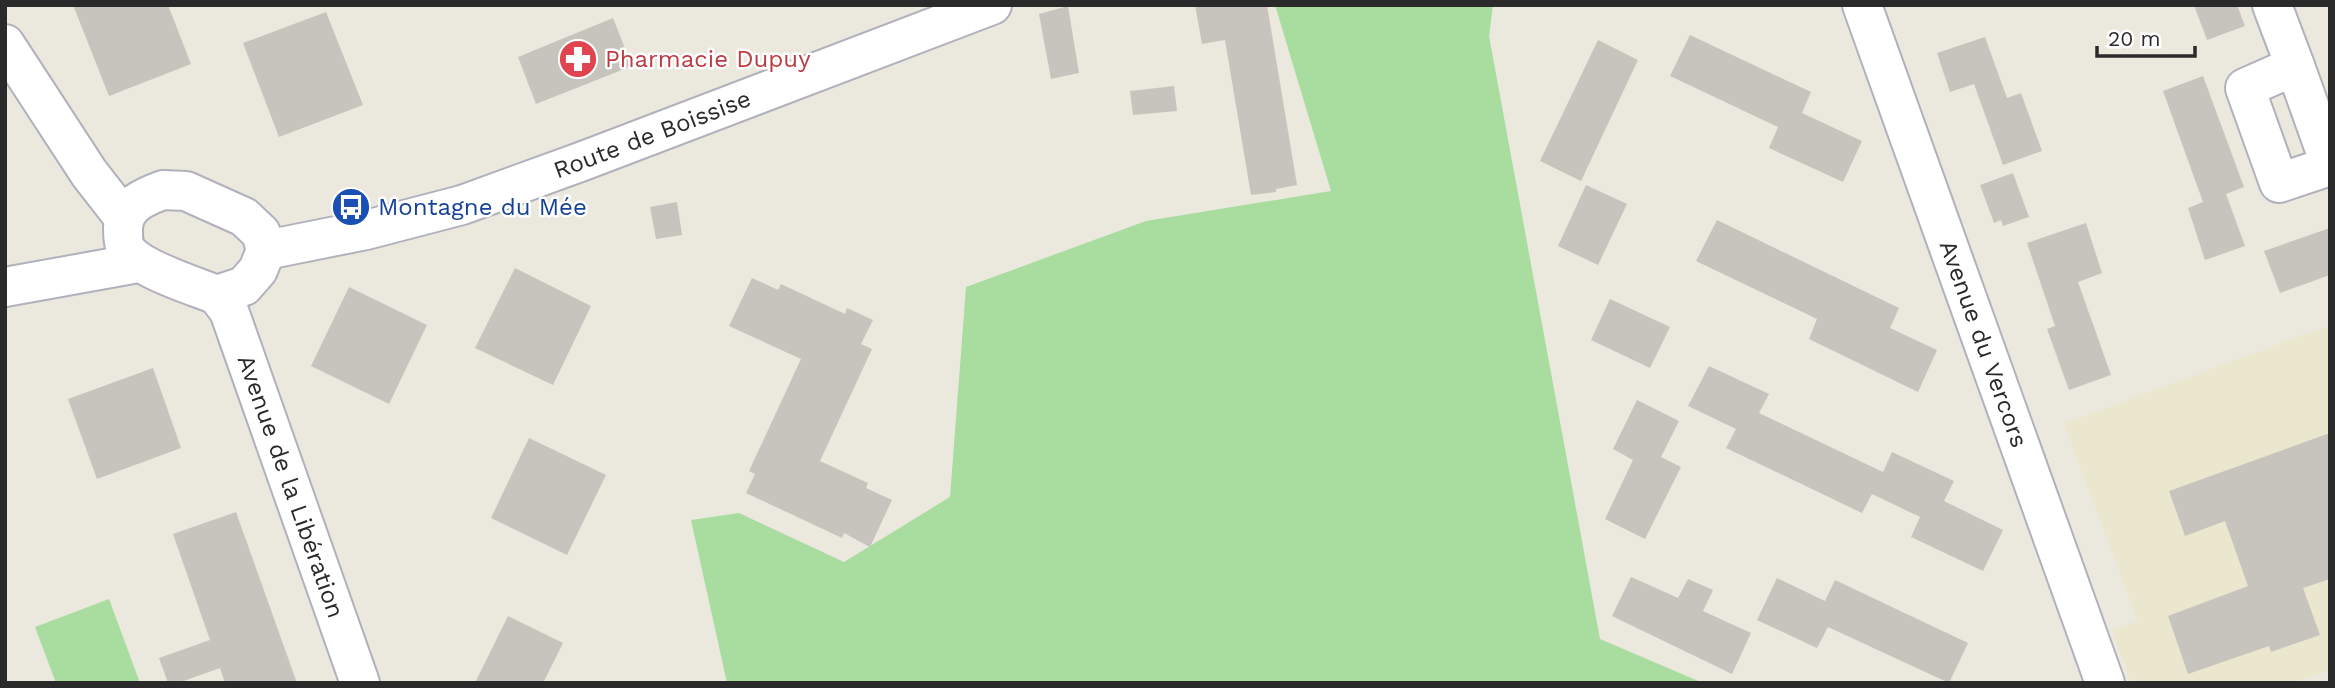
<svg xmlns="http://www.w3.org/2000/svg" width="2335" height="688" font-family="'Work Sans',sans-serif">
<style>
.education{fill:#ebe7ce}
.green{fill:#a8dd9f}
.building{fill:#c7c4bd}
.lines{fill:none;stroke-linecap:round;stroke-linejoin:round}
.minor-casing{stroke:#b1b1bd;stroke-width:42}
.minor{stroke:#fff;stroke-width:38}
.labels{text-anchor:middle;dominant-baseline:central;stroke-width:5;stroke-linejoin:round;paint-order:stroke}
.health-label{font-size:24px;fill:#be3a42;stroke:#fff;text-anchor:start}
.street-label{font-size:24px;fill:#2a2a2a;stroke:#fff}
.transit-label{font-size:24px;fill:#164399;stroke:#fff;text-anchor:start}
</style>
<rect width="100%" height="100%" fill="#ebe8de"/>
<path class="education" d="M 2330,325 L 2330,670 L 2293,683 L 2131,683 L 2112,630 L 2138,621 L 2064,424 Z"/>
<path class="green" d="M 1275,5 L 1493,5 L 1489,36 L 1600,639 L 1703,683 L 727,683 L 691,520 L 739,513 L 844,562 L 950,497 L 966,287 L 1146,221 L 1331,191 Z
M 109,599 L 140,683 L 56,683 L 35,627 Z"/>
<path class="building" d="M 73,5 L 168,5 L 191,64 L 109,96 Z
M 1195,5 L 1267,5 L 1297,185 L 1276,189 L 1276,192 L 1251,195 L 1225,40 L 1202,44 Z
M 2194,5 L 2237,5 L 2245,26 L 2207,40 Z
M 1068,6 L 1079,73 L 1051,79 L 1039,14 Z
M 326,12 L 363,105 L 279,137 L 243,43 Z
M 613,18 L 632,66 L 536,104 L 518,57 Z
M 1690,35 L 1811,92 L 1802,113 L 1862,141 L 1843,182 L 1769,148 L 1778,127 L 1670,76 Z
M 1985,37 L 2007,98 L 2021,93 L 2042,151 L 2003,165 L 1974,84 L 1950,92 L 1937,53 Z
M 1598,40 L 1638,60 L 1581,181 L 1540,161 Z
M 2203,76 L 2244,187 L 2226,194 L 2245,246 L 2205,260 L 2188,208 L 2203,202 L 2163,91 Z
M 1174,86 L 1177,111 L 1133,115 L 1130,91 Z
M 2013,173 L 2029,217 L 2003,226 L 2001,220 L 1994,223 L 1980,185 Z
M 1586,185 L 1627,204 L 1598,265 L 1558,246 Z
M 677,202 L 682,235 L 656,239 L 650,207 Z
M 1717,220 L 1899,308 L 1890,328 L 1937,350 L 1918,392 L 1809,339 L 1817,319 L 1696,261 Z
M 2086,223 L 2102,273 L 2078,282 L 2111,375 L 2069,390 L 2047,329 L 2055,326 L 2027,243 Z
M 2330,228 L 2330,275 L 2280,293 L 2264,251 Z
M 515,268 L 591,306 L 553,385 L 475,348 Z
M 752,278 L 778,290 L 781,284 L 845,314 L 847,308 L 873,320 L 861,344 L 872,349 L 820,461 L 868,483 L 866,488 L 892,500 L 870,547 L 844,533 L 842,538 L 746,493 L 755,474 L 749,471 L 801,359 L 729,326 Z
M 349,287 L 427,325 L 389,404 L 311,366 Z
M 1610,299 L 1670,327 L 1650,368 L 1591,340 Z
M 1709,366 L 1769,394 L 1759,413 L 1883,472 L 1892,452 L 1954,481 L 1944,501 L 2003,530 L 1983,571 L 1911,537 L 1920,517 L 1872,494 L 1862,513 L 1726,448 L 1736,429 L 1688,406 Z
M 153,368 L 181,448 L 97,479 L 68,399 Z
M 1637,400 L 1679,421 L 1661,457 L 1681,467 L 1645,539 L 1605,519 L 1633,460 L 1613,449 Z
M 2330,433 L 2330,579 L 2303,588 L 2320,635 L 2271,652 L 2269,646 L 2188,674 L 2168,616 L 2248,586 L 2225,521 L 2185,536 L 2169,491 Z
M 529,438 L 606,475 L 567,555 L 491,518 Z
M 236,512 L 297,683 L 225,683 L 220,668 L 178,683 L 168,683 L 159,658 L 210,640 L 173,534 Z
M 1631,577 L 1678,598 L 1688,579 L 1713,590 L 1703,611 L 1751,633 L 1732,674 L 1612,616 Z
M 1777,578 L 1825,601 L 1835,580 L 1968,643 L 1949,683 L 1828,627 L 1817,648 L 1757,620 Z
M 508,616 L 563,643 L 543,683 L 475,683 Z"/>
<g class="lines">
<g class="minor-casing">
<g id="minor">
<path id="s1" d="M 1862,5 L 2105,683"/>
<path d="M 2272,5 L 2295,66"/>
<path d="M 5,44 L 89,173 L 124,218"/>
<path d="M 2330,164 L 2295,66 L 2245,88 L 2279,183 L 2330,166"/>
<path d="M 163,190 L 186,191 L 244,217 L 261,233 L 266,250 L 258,270 L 244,286 L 217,295 C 195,286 138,269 126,249 C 123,244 123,234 123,228 C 124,205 144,197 163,190 Z"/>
<path id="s2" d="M 266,250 L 366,230 L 462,205 L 583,161 L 992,5"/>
<path d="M 5,287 L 138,263"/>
<path id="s3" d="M 217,295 L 229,311 L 360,683"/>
</g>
</g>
<use href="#minor" class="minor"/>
</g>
<defs>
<g id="pharmacy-disc" transform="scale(2.0125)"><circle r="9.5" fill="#e0444e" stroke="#fff"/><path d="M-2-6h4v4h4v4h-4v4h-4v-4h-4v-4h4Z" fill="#fff"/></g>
<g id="bus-disc" transform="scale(2.0125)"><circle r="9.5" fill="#1a4fb4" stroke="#fff"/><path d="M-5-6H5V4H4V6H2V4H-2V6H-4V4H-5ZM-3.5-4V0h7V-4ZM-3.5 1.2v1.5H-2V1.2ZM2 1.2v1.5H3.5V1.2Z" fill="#fff"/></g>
</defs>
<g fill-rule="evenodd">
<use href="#pharmacy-disc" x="578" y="59"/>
<use href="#bus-disc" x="351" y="207"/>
</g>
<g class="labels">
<g class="health-label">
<text x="605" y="59">Pharmacie Dupuy</text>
</g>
<g class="street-label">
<text stroke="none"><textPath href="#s2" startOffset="404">Route de Boissise</textPath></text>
<text stroke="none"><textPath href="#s1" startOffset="360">Avenue du Vercors</textPath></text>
<text stroke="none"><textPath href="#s3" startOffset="206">Avenue de la Libération</textPath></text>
</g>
<g class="transit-label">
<text x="378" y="207">Montagne du Mée</text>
</g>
</g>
<rect width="2335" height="688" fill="none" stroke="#2a2a2a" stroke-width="14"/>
<path d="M2097 46v10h98v-10" fill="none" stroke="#2a2a2a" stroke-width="3.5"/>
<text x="2108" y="46" font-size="21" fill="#2a2a2a" stroke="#ffffff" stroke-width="5" paint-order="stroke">20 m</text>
</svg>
